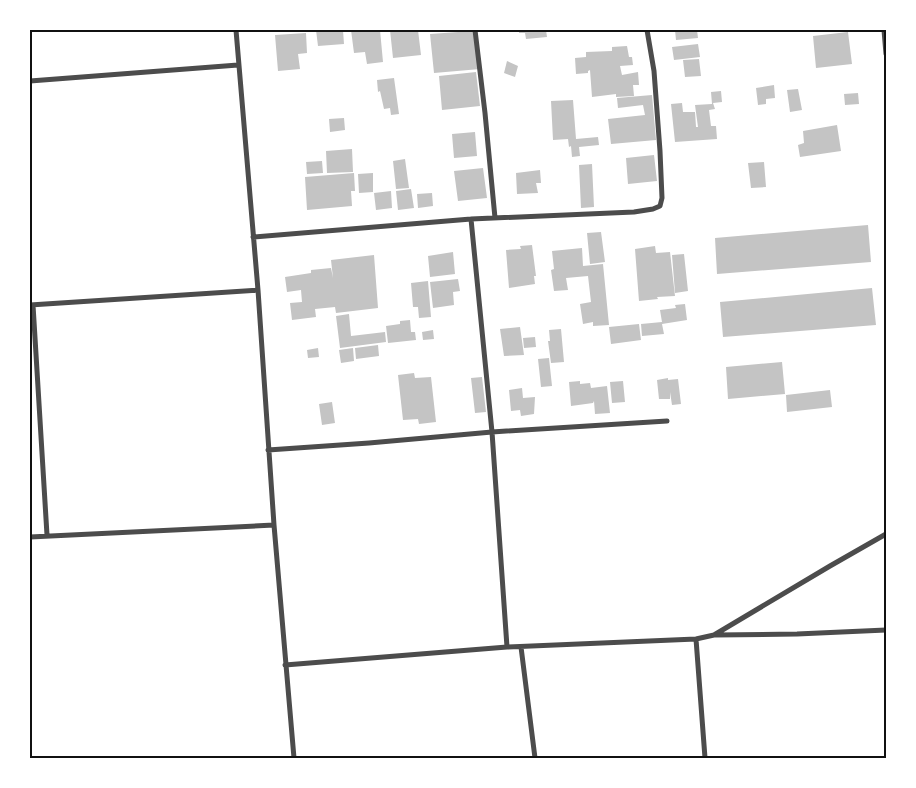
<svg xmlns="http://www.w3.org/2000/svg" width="916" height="788" font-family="'Libre Baskerville',serif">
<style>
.building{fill:#c4c4c4}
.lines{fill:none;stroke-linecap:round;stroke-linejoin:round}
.minor{stroke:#4c4c4c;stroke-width:5}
.neatline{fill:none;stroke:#111;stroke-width:2}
</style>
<rect width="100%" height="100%" fill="#fff"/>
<path class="building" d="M 316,30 L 343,30 L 344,44 L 318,46 Z
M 351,30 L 380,30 L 383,62 L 367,64 L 365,52 L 354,53 Z
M 390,30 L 418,30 L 421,55 L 393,58 Z
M 458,30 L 475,30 L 480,69 L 434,73 L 430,34 L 458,32 Z
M 519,30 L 546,30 L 547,37 L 526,39 L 525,33 L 519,33 Z
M 675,30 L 697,30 L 698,38 L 676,40 Z
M 848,32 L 852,64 L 816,68 L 813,36 Z
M 306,33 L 307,53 L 298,54 L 300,69 L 278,71 L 275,35 Z
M 698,44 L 700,57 L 674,60 L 672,47 Z
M 627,46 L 629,57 L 632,57 L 633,65 L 620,66 L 622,75 L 638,72 L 639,85 L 633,85 L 634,96 L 616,97 L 616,94 L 592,97 L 590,70 L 588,71 L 588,73 L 576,74 L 575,58 L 586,57 L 586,52 L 612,51 L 612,47 Z
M 699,59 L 701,76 L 685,77 L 683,60 Z
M 507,61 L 518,66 L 515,77 L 504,73 Z
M 476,72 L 480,106 L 442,110 L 439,76 Z
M 394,78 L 399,114 L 391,115 L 390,108 L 384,109 L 380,91 L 378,92 L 377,80 Z
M 774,85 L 775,98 L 766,99 L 766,104 L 758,105 L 756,88 Z
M 798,89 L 802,110 L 790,112 L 787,90 Z
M 721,91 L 722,102 L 713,103 L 715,109 L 709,110 L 711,126 L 716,126 L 717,139 L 675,142 L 671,104 L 682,103 L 683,112 L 695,112 L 696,127 L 698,127 L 695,105 L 712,104 L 711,92 Z
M 858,93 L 859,104 L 845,105 L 844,94 Z
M 652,95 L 656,140 L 611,144 L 608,119 L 645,115 L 643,105 L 618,108 L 617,98 Z
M 573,100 L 576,139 L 598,137 L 599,145 L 579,147 L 580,156 L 572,157 L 571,146 L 569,147 L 568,139 L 553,140 L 551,101 Z
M 344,118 L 345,130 L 330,132 L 329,119 Z
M 837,125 L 841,151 L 800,157 L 798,145 L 804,143 L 803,131 Z
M 475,132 L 477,156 L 454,158 L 452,134 Z
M 352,149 L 353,172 L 327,173 L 326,151 Z
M 654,155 L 657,181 L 628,184 L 626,158 Z
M 405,159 L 409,188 L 396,189 L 393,161 Z
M 322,161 L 323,173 L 307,174 L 306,162 Z
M 764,162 L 766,187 L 751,188 L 748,163 Z
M 592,164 L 594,207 L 581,208 L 579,165 Z
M 483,168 L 487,198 L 458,201 L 454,171 Z
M 540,170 L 541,183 L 536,183 L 538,193 L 517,194 L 516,173 Z
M 354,173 L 355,191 L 351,191 L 352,206 L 307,210 L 305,177 Z
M 373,173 L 373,192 L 359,193 L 358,174 Z
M 411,189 L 414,208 L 398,210 L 396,191 Z
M 391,191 L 392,208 L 376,210 L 374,193 Z
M 432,193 L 433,206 L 418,208 L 417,194 Z
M 868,225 L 871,262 L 717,274 L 715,238 Z
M 601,232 L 605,262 L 590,264 L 587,233 Z
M 532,245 L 536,276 L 534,276 L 535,284 L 509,288 L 506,250 L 521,249 L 520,246 Z
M 655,246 L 656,253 L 670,252 L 675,296 L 657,297 L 658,299 L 639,301 L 635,249 Z
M 582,248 L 583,266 L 603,264 L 609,325 L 593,326 L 593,322 L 583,324 L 580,304 L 591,302 L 588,276 L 566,278 L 568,290 L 554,291 L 551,270 L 554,269 L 552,251 Z
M 453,252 L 455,274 L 430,277 L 428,256 Z
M 684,254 L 688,291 L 675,293 L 672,255 Z
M 374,255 L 378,308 L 336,313 L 335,307 L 315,309 L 316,317 L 292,320 L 290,303 L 302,302 L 301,290 L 287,292 L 285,277 L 311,273 L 311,270 L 331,268 L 333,278 L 331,260 Z
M 458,279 L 460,291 L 453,292 L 454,305 L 433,308 L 430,282 Z
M 428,281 L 431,317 L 419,318 L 418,307 L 413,307 L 411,283 Z
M 872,288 L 876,325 L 723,337 L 720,302 Z
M 685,304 L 687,320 L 662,324 L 664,334 L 642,336 L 641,324 L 662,322 L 660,310 L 676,308 L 675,305 Z
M 349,314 L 351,336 L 385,332 L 386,342 L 340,348 L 336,316 Z
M 410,320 L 411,332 L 415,332 L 416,340 L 388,343 L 386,326 L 400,324 L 400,321 Z
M 639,324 L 641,340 L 611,344 L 609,327 Z
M 520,327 L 524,355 L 504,356 L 500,329 Z
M 561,329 L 564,362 L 551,363 L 548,341 L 550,341 L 549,330 Z
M 433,330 L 434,339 L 423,340 L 422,332 Z
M 535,337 L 536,347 L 524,348 L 523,338 Z
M 378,345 L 379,356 L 356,359 L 355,348 Z
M 318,348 L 319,357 L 308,358 L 307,350 Z
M 353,348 L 354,361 L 341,363 L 339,350 Z
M 549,358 L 552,386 L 541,387 L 538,359 Z
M 782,362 L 785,394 L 728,399 L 726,367 Z
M 414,373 L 415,378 L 431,377 L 436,422 L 419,424 L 418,419 L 403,420 L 398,375 Z
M 482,377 L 486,412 L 475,413 L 471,378 Z
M 668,378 L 668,380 L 678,379 L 681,404 L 672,405 L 670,392 L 670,399 L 659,399 L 657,380 Z
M 580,381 L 580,384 L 590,383 L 591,388 L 607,386 L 610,413 L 595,414 L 594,401 L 593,403 L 571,406 L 569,382 Z
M 623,381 L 625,402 L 612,403 L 610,382 Z
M 522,388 L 523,398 L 535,397 L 534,414 L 521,416 L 520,410 L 511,411 L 509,390 Z
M 830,390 L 832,407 L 787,412 L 786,395 Z
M 332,402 L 335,423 L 322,425 L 319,404 Z"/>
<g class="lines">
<path class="minor" d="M 236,30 L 258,290 L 274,525 L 294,758
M 475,30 L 485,113 L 495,218
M 884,30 L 886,54
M 30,81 L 238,65
M 471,219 L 492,432 L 507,647
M 253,237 L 471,219 L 634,212 L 653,209 L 660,206 L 662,198 L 660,151 L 654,71 L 647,30
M 30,305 L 258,290
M 33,305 L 47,535
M 268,450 L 369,443 L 492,432 L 667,421
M 30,537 L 274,525
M 715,635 L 797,634 L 886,630
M 696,639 L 705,758
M 521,647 L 535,758
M 285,665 L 507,647 L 696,639 L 714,635 L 830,566 L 886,534"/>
</g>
<rect width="916" height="788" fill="none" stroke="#ffffff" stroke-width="62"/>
<rect x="31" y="31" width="854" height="726" class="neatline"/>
</svg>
